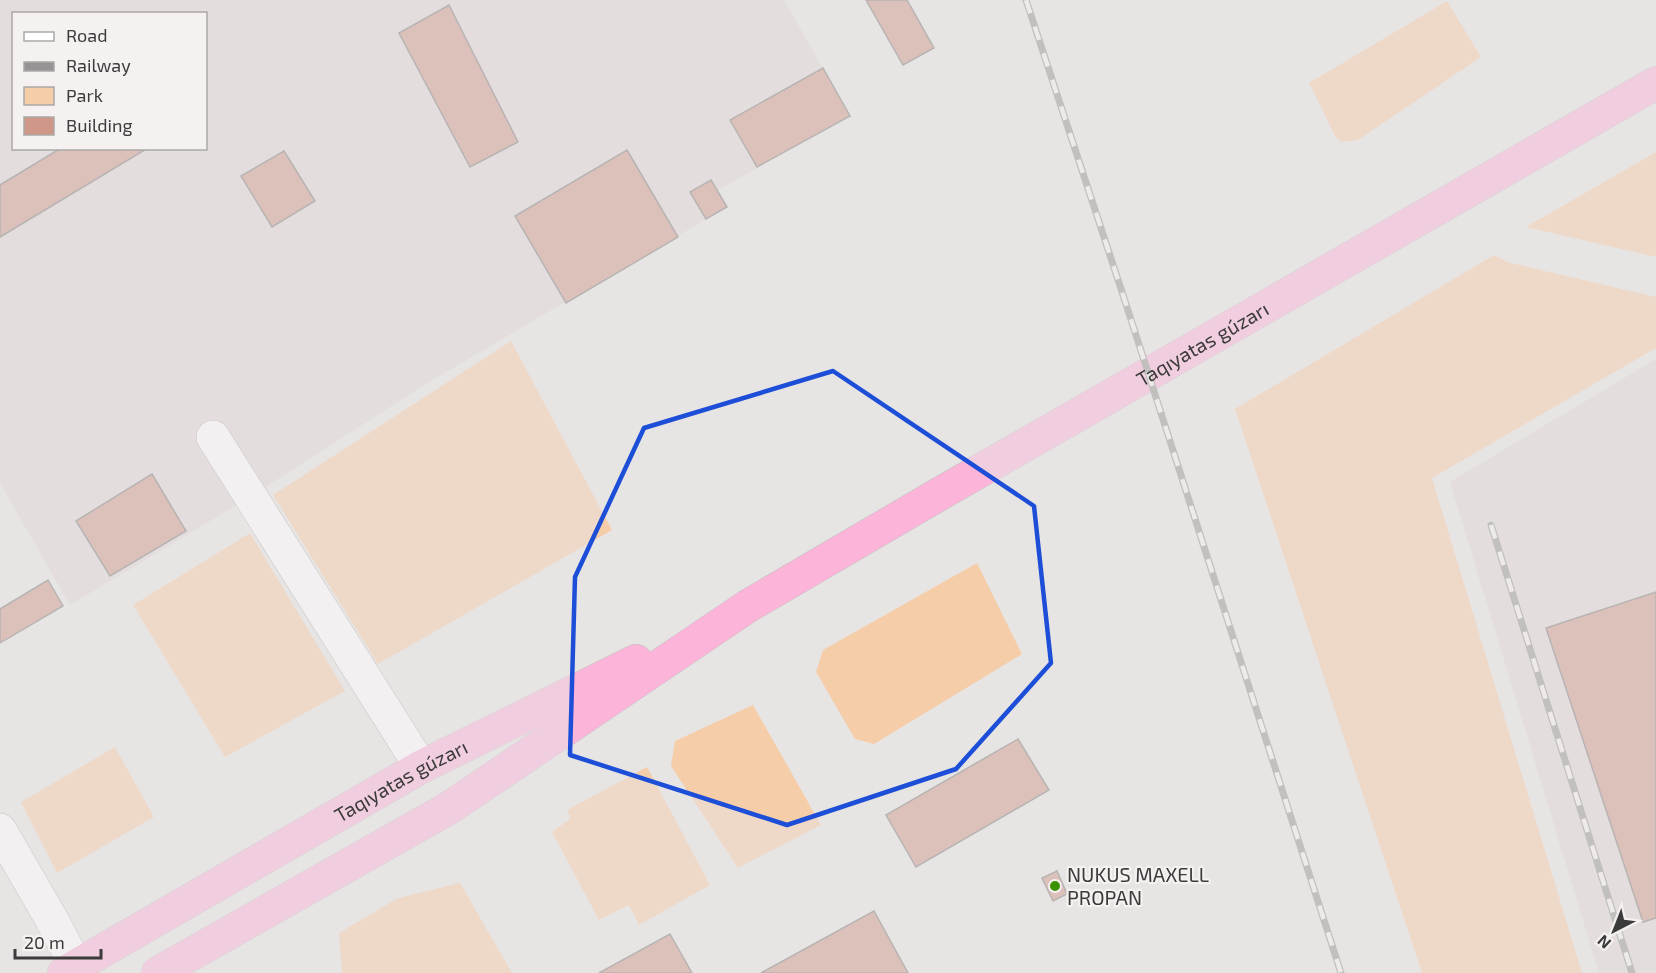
<svg xmlns="http://www.w3.org/2000/svg" width="1656" height="973" font-family="'Exo 2',sans-serif">
<style>
.built{fill:#e1d5d6;fill-rule:evenodd}
.green{fill:#f6cda9}
.building{fill:#ce9787;stroke:#7d7a79;stroke-width:1.5}
.lines{fill:none;stroke-linecap:round;stroke-linejoin:round}
.minor-casing{stroke:#a5a1a2;stroke-width:34}
.highway-casing{stroke:#c1c0c0;stroke-width:34}
.minor{stroke:#fff;stroke-width:33}
.highway{stroke:#fdb4d9;stroke-width:33}
.rail-casing{stroke:#959393;stroke-width:7}
.rail{stroke:#f5f1f1;stroke-width:4.5;stroke-dasharray:14;stroke-linecap:butt}
.marked{fill:none;stroke:#1d4ed8;stroke-width:4.5;stroke-linejoin:round}
.poi-dot{fill:#3a9201;stroke:#f5f1f1;stroke-width:2}
.labels{text-anchor:middle;dominant-baseline:central;stroke-width:4.5;stroke-linejoin:round;paint-order:stroke}
.street-label{font-size:20px;fill:#3c3b3b;stroke:#f5f1f1}
.poi-label{font-size:20px;fill:#3c3b3b;stroke:#f5f1f1;text-anchor:start}
</style>
<rect width="100%" height="100%" fill="#e7e4e4"/>
<path class="built" d="M 0,0 L 784,0 L 850,116 L 718,190 L 727,207 L 429,382 L 250,497 L 70,605 L 0,483 ZM 14,14 L 206,14 L 206,148 L 14,148 Z
M 1656,359 L 1656,973 L 1599,973 L 1450,482 Z"/>
<path class="green" d="M 1447,1 L 1481,57 L 1358,140 L 1341,142 L 1335,136 L 1309,83 Z
M 1656,152 L 1656,257 L 1526,227 Z
M 1494,255 L 1507,262 L 1656,297 L 1656,348 L 1432,478 L 1582,973 L 1422,973 L 1235,409 Z
M 511,341 L 612,530 L 378,664 L 273,495 Z
M 250,533 L 345,691 L 225,757 L 133,605 Z
M 977,563 L 1022,654 L 874,744 L 855,739 L 816,672 L 823,650 Z
M 753,705 L 821,825 L 738,868 L 671,766 L 675,741 Z
M 115,747 L 154,817 L 57,873 L 21,802 Z
M 647,767 L 710,885 L 639,925 L 629,905 L 599,920 L 552,832 L 571,818 L 567,810 Z
M 460,883 L 512,973 L 342,973 L 339,933 L 398,898 Z"/>
<path class="building" d="M 866,0 L 907,0 L 934,48 L 903,65 Z
M 449,5 L 518,142 L 470,167 L 399,33 Z
M 823,68 L 850,116 L 757,167 L 730,120 Z
M 61,148 L 148,148 L 0,237 L 0,185 Z
M 627,150 L 678,237 L 566,303 L 515,216 Z
M 284,151 L 315,201 L 272,227 L 241,176 Z
M 711,180 L 727,207 L 706,219 L 690,192 Z
M 152,474 L 186,531 L 110,576 L 76,521 Z
M 48,580 L 63,606 L 0,643 L 0,609 Z
M 1656,592 L 1656,918 L 1643,922 L 1546,628 Z
M 1018,739 L 1049,790 L 916,867 L 886,815 Z
M 1057,871 L 1067,894 L 1053,901 L 1042,878 Z
M 874,911 L 908,973 L 761,973 Z
M 670,934 L 692,973 L 599,973 Z"/>
<g class="lines">
<g class="minor-casing">
<path id="minor" d="M 213,437 L 421,767
M 0,830 L 52,920 L 76,966"/>
</g>
<g class="highway-casing">
<g id="highway">
<path id="s1" d="M 64,973 L 421,767 L 636,661"/>
<path id="s2" d="M 158,973 L 449,808 L 748,606 L 936,496 L 1656,83"/>
</g>
</g>
<use href="#minor" class="minor"/>
<use href="#highway" class="highway"/>
<g class="rail-casing">
<path id="rail" d="M 1026,0 L 1125,301 L 1341,973
M 1491,525 L 1632,973"/>
</g>
<use href="#rail" class="rail"/>
</g>
<path d="M0 0H1656V973H0ZM 833,371 L 1034,506 L 1051,663 L 956,769 L 787,825 L 570,755 L 575,577 L 644,428 Z" fill="#e7e4e4" fill-opacity=".55" fill-rule="evenodd"/>
<path class="marked" d="M 833,371 L 1034,506 L 1051,663 L 956,769 L 787,825 L 570,755 L 575,577 L 644,428 Z"/>
<circle class="poi-dot" cx="1055" cy="886" r="6"/>
<g class="labels">
<g class="street-label">
<text stroke="none"><textPath href="#s2" startOffset="1220">Taqıyatas gúzarı</textPath></text>
<text stroke="none"><textPath href="#s1" startOffset="388">Taqıyatas gúzarı</textPath></text>
</g>
<g class="poi-label">
<text x="1067" y="874">NUKUS MAXELL<tspan x="1067" dy="23">PROPAN</tspan></text>
</g>
</g>
<rect x="12" y="12" width="195" height="138" fill="#f5f1f1" stroke="#aba8a8" stroke-width="1.5"/>
<rect x="24" y="32" width="30" height="9" fill="#ffffff" stroke="#aba8a8" stroke-width="1.5"/>
<text x="66" y="42" font-size="18" fill="#3c3b3b">Road</text>
<rect x="24" y="62" width="30" height="9" fill="#959393" stroke="#aba8a8" stroke-width="1.5"/>
<text x="66" y="72" font-size="18" fill="#3c3b3b">Railway</text>
<rect x="24" y="87" width="30" height="18" fill="#f6cda9" stroke="#aba8a8" stroke-width="1.5"/>
<text x="66" y="102" font-size="18" fill="#3c3b3b">Park</text>
<rect x="24" y="117" width="30" height="18" fill="#ce9787" stroke="#aba8a8" stroke-width="1.5"/>
<text x="66" y="132" font-size="18" fill="#3c3b3b">Building</text>
<g transform="translate(1614 931) rotate(222)" stroke="#f5f1f1" stroke-width="4.5" paint-order="stroke">
<path d="M0-4.5L10 22L0 15L-10 22Z" fill="#3c3b3b"/>
<text y="-9" font-size="16" font-weight="bold" text-anchor="middle" fill="#3c3b3b">N</text>
</g>
<path d="M15 949v9h86v-9" fill="none" stroke="#3c3b3b" stroke-width="3"/>
<text x="24" y="949" font-size="18" fill="#3c3b3b" stroke="#f5f1f1" stroke-width="4.5" paint-order="stroke">20 m</text>
</svg>
